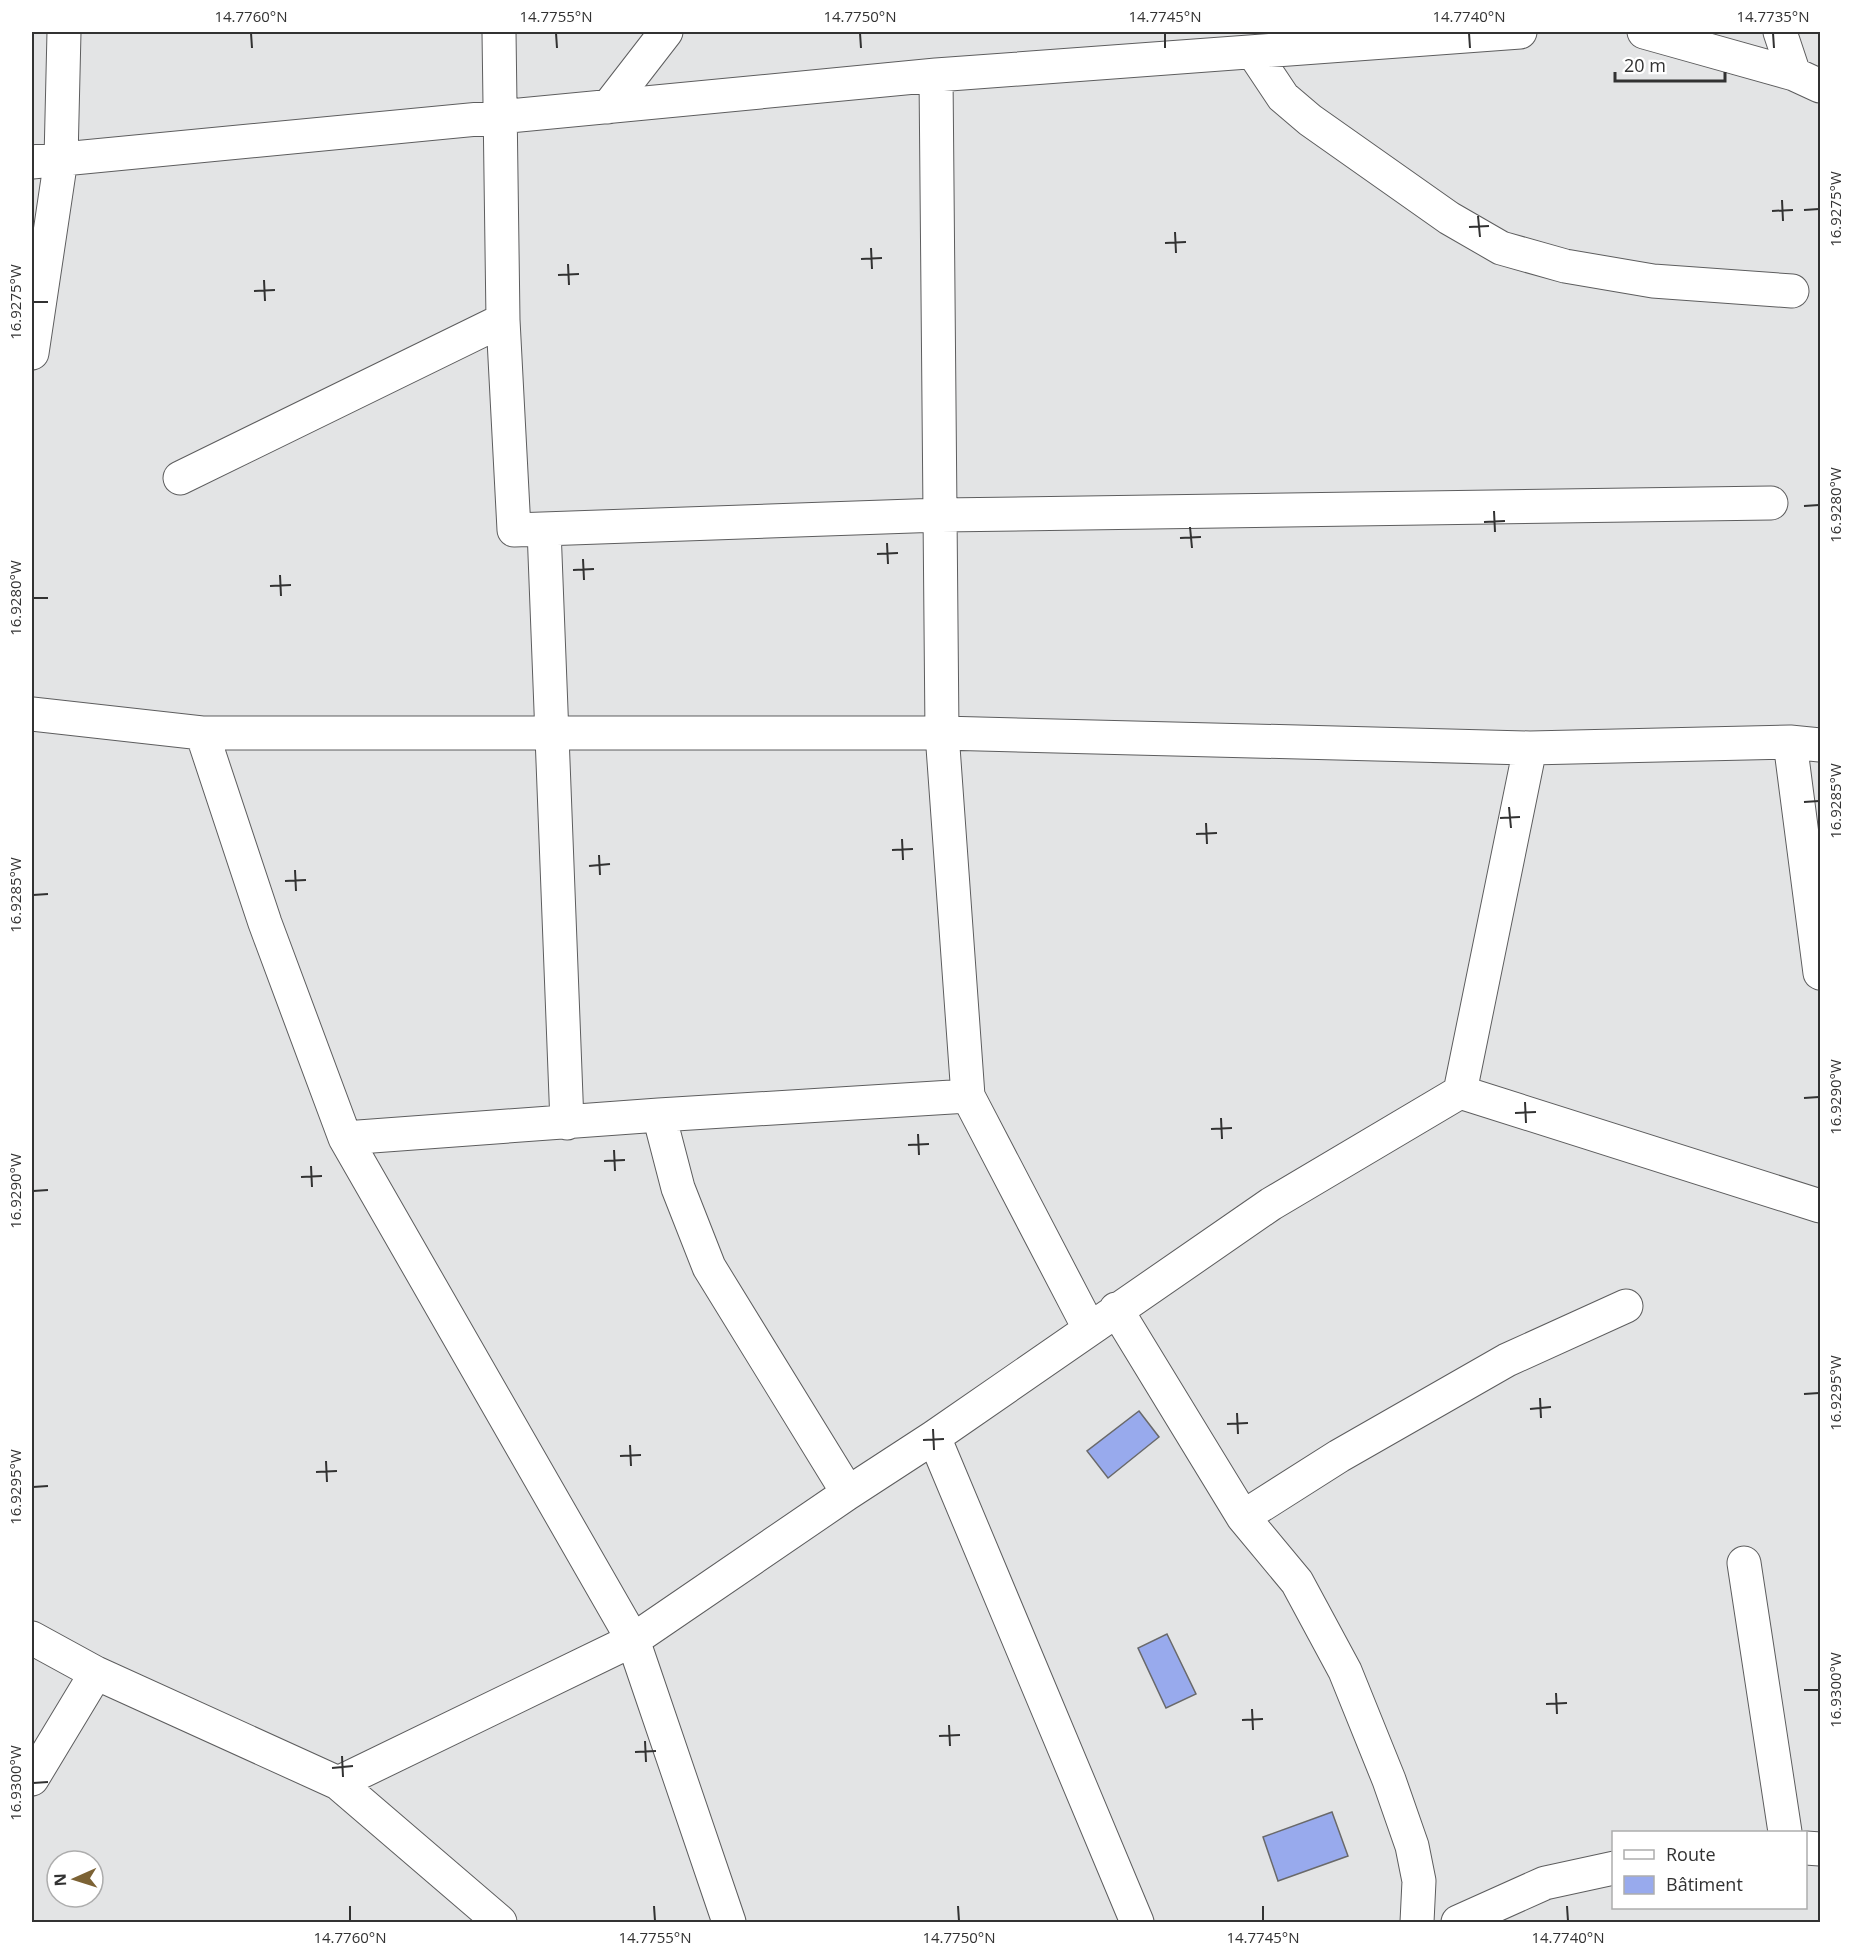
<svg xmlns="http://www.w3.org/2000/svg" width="1852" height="1954" font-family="'Open Sans',sans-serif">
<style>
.building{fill:#98aaed;stroke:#69696a;stroke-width:1.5}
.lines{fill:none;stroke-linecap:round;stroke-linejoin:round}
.minor-casing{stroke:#5d5d5e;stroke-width:35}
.minor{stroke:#fff;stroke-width:33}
.ticks{fill:none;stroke:#323232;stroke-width:2}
.neatline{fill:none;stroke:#323232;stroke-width:2}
.ticks-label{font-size:15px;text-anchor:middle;fill:#323232}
</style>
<rect width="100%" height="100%" fill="#e3e4e5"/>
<path class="building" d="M 1139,1411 L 1159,1437 L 1108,1478 L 1087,1451 Z
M 1167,1634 L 1196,1694 L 1166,1708 L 1138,1648 Z
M 1332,1812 L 1348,1856 L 1278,1881 L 1263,1837 Z"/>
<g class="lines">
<g class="minor-casing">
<path id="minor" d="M 499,32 L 503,320 L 514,530 L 941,515 L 1771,503
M 1644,32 L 1794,74 L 1820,86
M 1780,32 L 1794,74
M 1253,52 L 1283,97 L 1310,120 L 1449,218 L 1501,248 L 1565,266 L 1653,281 L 1792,291
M 936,75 L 942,733 L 968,1096 L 1089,1328
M 608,107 L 666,32
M 32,162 L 936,75 L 1520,32
M 32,353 L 61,159 L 64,32
M 180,478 L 503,320
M 544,529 L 567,1123
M 32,714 L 202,733 L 942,733 L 1530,748 L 1790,742 L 1820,745
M 202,733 L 265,923 L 345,1138 L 633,1640 L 338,1783
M 1790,742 L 1820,973
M 1460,1092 L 1530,748
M 659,1115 L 678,1188 L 709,1267 L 848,1493
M 345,1138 L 659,1115 L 968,1096
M 1116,1309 L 1243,1517 L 1297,1582 L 1345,1671 L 1389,1780 L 1412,1846 L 1419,1881 L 1417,1922
M 934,1437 L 1271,1204 L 1460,1092 L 1820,1206
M 1243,1517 L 1339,1456 L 1507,1360 L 1626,1306
M 1744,1563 L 1785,1832
M 32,1638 L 96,1673 L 338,1783 L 500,1922
M 32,1779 L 96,1673
M 1806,1848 L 1820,1849
M 729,1922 L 633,1640 L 848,1493 L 934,1437 L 1137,1922
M 1458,1922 L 1545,1883 L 1614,1868"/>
</g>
<use href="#minor" class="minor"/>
</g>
<path class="ticks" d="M 251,33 L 252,48M 556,33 L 557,48M 860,33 L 861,48M 1165,33 L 1165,48M 1469,33 L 1470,48M 1773,33 L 1774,48M 1782,200 L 1783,221M 1804,210 L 1819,209M 1772,211 L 1793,210M 1478,216 L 1480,237M 1469,227 L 1489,226M 1175,232 L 1176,253M 1165,243 L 1186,242M 871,248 L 872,269M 861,259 L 882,258M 568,264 L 569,285M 558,275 L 579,274M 264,280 L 265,301M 254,291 L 275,290M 33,302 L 48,302M 1804,506 L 1819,505M 1494,511 L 1495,532M 1484,522 L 1505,521M 1190,527 L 1192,548M 1180,538 L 1201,537M 887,543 L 888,564M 877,554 L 898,553M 583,559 L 584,580M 573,570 L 594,569M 280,575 L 281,596M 270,586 L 291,585M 33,598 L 48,598M 1804,802 L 1819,801M 1509,807 L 1511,828M 1500,818 L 1520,817M 1206,823 L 1207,844M 1196,834 L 1217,833M 902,839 L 903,860M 892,850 L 913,849M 599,855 L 600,875M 589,866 L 610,864M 295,870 L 296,891M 285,881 L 306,880M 33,895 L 48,894M 1804,1098 L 1819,1097M 1525,1102 L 1526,1123M 1515,1113 L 1536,1112M 1221,1118 L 1222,1139M 1211,1129 L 1232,1128M 918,1134 L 919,1155M 908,1145 L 929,1144M 614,1150 L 615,1171M 604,1161 L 625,1160M 311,1166 L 312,1187M 301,1177 L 322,1176M 33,1191 L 48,1190M 1804,1394 L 1819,1393M 1540,1398 L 1541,1418M 1530,1409 L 1551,1407M 1237,1413 L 1238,1434M 1227,1424 L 1248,1423M 933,1429 L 934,1450M 923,1440 L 944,1439M 630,1445 L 631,1466M 620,1456 L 641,1455M 326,1461 L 327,1482M 316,1472 L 337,1471M 33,1487 L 48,1486M 1804,1690 L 1819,1690M 1556,1693 L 1557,1714M 1546,1704 L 1567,1703M 1252,1709 L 1253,1730M 1242,1720 L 1263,1719M 949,1725 L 950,1746M 939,1736 L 960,1735M 645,1741 L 646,1762M 635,1752 L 656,1751M 342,1756 L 343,1777M 332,1768 L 353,1766M 33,1783 L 48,1782M 350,1906 L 350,1921M 654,1906 L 655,1921M 958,1906 L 959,1921M 1263,1906 L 1263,1921M 1567,1906 L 1568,1921"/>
<rect width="1852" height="1954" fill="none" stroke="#ffffff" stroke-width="66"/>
<rect x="1612" y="1831" width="195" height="78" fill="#ffffff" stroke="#adadad" stroke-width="1.5"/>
<rect x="1624" y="1850" width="30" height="9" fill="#ffffff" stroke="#adadad" stroke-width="1.5"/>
<text x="1666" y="1861" font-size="18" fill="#323232">Route</text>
<rect x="1624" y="1876" width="30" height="18" fill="#98aaed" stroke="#adadad" stroke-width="1.5"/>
<text x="1666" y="1891" font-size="18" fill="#323232">Bâtiment</text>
<g transform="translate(75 1879) rotate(267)"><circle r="28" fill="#ffffff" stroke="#adadad" stroke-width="1.5"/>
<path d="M0-4.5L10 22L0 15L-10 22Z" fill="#7c6234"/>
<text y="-9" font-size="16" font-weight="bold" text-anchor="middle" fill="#323232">N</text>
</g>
<path d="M1615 72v9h110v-9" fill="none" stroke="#323232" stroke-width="3"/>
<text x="1624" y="72" font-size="18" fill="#323232" stroke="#ffffff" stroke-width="4.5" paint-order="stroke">20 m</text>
<rect x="33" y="33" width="1786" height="1888" class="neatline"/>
<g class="ticks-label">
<text x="251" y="22">14.7760°N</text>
<text x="556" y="22">14.7755°N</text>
<text x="860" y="22">14.7750°N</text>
<text x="1165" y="22">14.7745°N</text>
<text x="1469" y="22">14.7740°N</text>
<text x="1773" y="22">14.7735°N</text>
<text transform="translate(1836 209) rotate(-90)" y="5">16.9275°W</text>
<text transform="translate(16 302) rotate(-90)" y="5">16.9275°W</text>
<text transform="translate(1836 505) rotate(-90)" y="5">16.9280°W</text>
<text transform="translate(16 598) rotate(-90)" y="5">16.9280°W</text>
<text transform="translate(1836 801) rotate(-90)" y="5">16.9285°W</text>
<text transform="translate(16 895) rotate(-90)" y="5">16.9285°W</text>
<text transform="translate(1836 1097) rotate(-90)" y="5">16.9290°W</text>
<text transform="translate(16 1191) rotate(-90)" y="5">16.9290°W</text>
<text transform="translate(1836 1393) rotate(-90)" y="5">16.9295°W</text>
<text transform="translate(16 1487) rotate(-90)" y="5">16.9295°W</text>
<text transform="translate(1836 1690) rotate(-90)" y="5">16.9300°W</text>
<text transform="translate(16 1783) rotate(-90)" y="5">16.9300°W</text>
<text x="350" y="1943">14.7760°N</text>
<text x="655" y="1943">14.7755°N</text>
<text x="959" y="1943">14.7750°N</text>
<text x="1263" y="1943">14.7745°N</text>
<text x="1568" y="1943">14.7740°N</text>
</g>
</svg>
